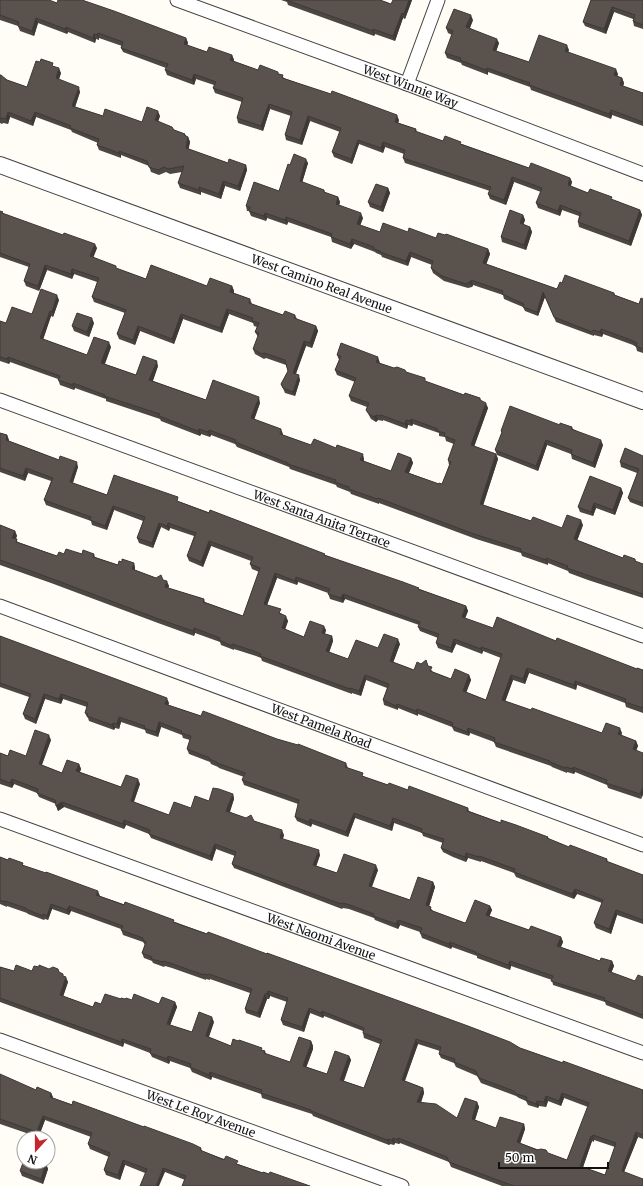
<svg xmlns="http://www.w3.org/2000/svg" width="643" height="1186" font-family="Merriweather,serif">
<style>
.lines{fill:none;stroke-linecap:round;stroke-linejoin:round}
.minor-casing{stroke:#444;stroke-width:15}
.tertiary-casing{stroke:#444;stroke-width:18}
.minor{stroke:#fff;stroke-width:13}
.tertiary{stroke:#fff;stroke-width:16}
.wall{fill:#4d4742;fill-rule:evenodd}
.shaded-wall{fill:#3f3936}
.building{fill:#5a524d;stroke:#3f3936;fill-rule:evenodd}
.labels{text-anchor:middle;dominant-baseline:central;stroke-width:4;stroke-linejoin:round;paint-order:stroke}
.street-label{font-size:12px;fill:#111;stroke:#fff}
</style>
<rect width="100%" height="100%" fill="#fffdf5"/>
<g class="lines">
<g class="minor-casing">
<g id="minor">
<path id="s1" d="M 177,0 L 407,84 L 643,174"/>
<path d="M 407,84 L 438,0"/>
<path id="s2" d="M 0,400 L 643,636"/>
<path id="s3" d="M 0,606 L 643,845"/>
<path id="s4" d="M 0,819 L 643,1053"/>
<path id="s5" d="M 0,1040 L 402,1186"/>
</g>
</g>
<g class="tertiary-casing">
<g id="tertiary">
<path id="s6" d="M 0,165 L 643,401"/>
</g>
</g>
<use href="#minor" class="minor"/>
<use href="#tertiary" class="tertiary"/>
</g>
<path class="wall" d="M 0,0 L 57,3 L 186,38 L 188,43 L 187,45 L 207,52 L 232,55 L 234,60 L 233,61 L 258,70 L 280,74 L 284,78 L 399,120 L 398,123 L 416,129 L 417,132 L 443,141 L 462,144 L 529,168 L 570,178 L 572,182 L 571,186 L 588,193 L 613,200 L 640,210 L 642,215 L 631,246 L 579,227 L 578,222 L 579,216 L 562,210 L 560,216 L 538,208 L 536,203 L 541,192 L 514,182 L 506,205 L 490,199 L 488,194 L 490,191 L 405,163 L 403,158 L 404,154 L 385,147 L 383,153 L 359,144 L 352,164 L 334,157 L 332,152 L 340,132 L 310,121 L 302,145 L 286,140 L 285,135 L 291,116 L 270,109 L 263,131 L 238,123 L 237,118 L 242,102 L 215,93 L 213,88 L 214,85 L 196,79 L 194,85 L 167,75 L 165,70 L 166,68 L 123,52 L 121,48 L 122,46 L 99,38 L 99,40 L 96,39 L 95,43 L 68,32 L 67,34 L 38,23 L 34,36 L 20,31 L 18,26 L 0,20 Z
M 281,0 L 380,0 L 391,4 L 412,0 L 405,19 L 403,18 L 395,41 L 375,34 L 374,36 L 288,5 L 287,2 Z
M 591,0 L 643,0 L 643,29 L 634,26 L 633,21 L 633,19 L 614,12 L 606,34 L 585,26 L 583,22 Z
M 473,20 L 470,28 L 499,43 L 496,51 L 529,62 L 569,50 L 568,52 L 618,74 L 617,76 L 622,78 L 624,83 L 623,86 L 643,93 L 643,126 L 612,115 L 611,119 L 531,90 L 530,87 L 488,72 L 488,75 L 462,65 L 461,63 L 447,58 L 445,53 L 452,35 L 448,33 L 446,28 Z
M 54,66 L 61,73 L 59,80 L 80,92 L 75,107 L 103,116 L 142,122 L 160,116 L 158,121 L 174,130 L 185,134 L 186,136 L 188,137 L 190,142 L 188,149 L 228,163 L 246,165 L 247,170 L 240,191 L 225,186 L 221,199 L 201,192 L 201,195 L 180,188 L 178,183 L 182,172 L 170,174 L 166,172 L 159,175 L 151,172 L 149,166 L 121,155 L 121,158 L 99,150 L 97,145 L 98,143 L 72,132 L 71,130 L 36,117 L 33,126 L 10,117 L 8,124 L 3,123 L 2,124 L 0,123 L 0,75 L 7,80 L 27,87 Z
M 308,163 L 302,183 L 324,190 L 325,193 L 338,197 L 340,202 L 339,205 L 363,218 L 360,225 L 380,232 L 408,232 L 488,249 L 490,254 L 486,264 L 557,289 L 562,283 L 614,293 L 615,295 L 639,304 L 643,299 L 643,353 L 637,351 L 636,347 L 633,345 L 603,334 L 602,337 L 594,335 L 594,336 L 556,322 L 545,297 L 538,316 L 525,311 L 523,307 L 504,299 L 503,295 L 473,285 L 472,287 L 468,288 L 444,281 L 433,273 L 431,268 L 432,265 L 411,257 L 408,266 L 382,257 L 381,255 L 376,253 L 375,252 L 354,244 L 351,249 L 332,242 L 331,237 L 288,222 L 287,225 L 267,218 L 266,221 L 251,216 L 249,211 L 247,211 L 246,206 L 279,191 L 290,165 Z
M 388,188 L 390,193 L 383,212 L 370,207 L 368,202 Z
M 0,211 L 3,212 L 3,214 L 97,248 L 93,257 L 117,269 L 146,279 L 207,286 L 232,286 L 234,291 L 234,293 L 250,299 L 252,304 L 283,315 L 295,315 L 297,319 L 316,326 L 318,331 L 312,348 L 306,346 L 296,374 L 300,380 L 295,396 L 285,393 L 281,384 L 288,371 L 286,365 L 266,358 L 264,359 L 255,354 L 253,349 L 258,337 L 255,332 L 257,327 L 254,326 L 253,323 L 229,314 L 222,333 L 183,319 L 174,344 L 140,331 L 135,345 L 119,339 L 117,334 L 125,313 L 94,302 L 92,297 L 97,282 L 74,274 L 72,279 L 47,270 L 39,291 L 26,286 L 24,281 L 29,267 L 0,257 Z
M 523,215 L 525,220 L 523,225 L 530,227 L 532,232 L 526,250 L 502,242 L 501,237 Z
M 59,300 L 53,317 L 51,316 L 43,339 L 87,355 L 111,347 L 105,364 L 136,375 L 158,366 L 153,381 L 206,400 L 260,403 L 254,419 L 283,435 L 311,445 L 364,459 L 364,461 L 391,471 L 411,458 L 413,463 L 409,473 L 439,484 L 442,484 L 449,465 L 448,460 L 454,444 L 446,441 L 445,437 L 439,436 L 439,433 L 413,424 L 412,426 L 408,425 L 407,429 L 383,420 L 383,421 L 378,420 L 376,422 L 371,419 L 366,410 L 367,407 L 351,401 L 349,396 L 355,382 L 337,375 L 335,370 L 339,360 L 337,355 L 379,363 L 406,372 L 427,382 L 464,395 L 480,398 L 481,401 L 488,408 L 474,446 L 496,454 L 498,459 L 483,505 L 531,521 L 562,528 L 583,525 L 577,540 L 623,558 L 635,559 L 636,562 L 643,564 L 643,598 L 588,580 L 569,573 L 568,571 L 548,563 L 548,565 L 522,556 L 521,553 L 476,539 L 379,503 L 379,504 L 351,494 L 350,492 L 337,487 L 336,485 L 290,469 L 289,467 L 237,447 L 235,444 L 211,435 L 210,437 L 201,434 L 200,436 L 161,421 L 160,419 L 106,401 L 106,399 L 75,388 L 74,390 L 60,385 L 58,379 L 10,362 L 9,364 L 0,361 L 0,321 L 6,323 L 32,314 Z
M 94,323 L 89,337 L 74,331 L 72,326 Z
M 560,425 L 572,427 L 573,429 L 603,445 L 595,468 L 572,459 L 571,454 L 547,445 L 538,471 L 497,455 L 495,450 L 502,433 L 501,431 Z
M 0,433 L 7,435 L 9,441 L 78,467 L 73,483 L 107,495 L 180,502 L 325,554 L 325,555 L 466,606 L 468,611 L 465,619 L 493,628 L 556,641 L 637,669 L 643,670 L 643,713 L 626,707 L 625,703 L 577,685 L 576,690 L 529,673 L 525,684 L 513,680 L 505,701 L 531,710 L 602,733 L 622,733 L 621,735 L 636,741 L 638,746 L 636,750 L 641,799 L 608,788 L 607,785 L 575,772 L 574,774 L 567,772 L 567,773 L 552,767 L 551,766 L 496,747 L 494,742 L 470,733 L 469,736 L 454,731 L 452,727 L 418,714 L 418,716 L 398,708 L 398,710 L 384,705 L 383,700 L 387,688 L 366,680 L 361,696 L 352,693 L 352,694 L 262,661 L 261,658 L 256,656 L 234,649 L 234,650 L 221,645 L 220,642 L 195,633 L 194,636 L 158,623 L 51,583 L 0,565 L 0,525 L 15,531 L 17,536 L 15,539 L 18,542 L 57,556 L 64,554 L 94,554 L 95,557 L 118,565 L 122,562 L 134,563 L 135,568 L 135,570 L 156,578 L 163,580 L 169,586 L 168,588 L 204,599 L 205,602 L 243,616 L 259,572 L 252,569 L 250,564 L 251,561 L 211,546 L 203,567 L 189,561 L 187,556 L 194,536 L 170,528 L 169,531 L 161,527 L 153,548 L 139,543 L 137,538 L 143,521 L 114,510 L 107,530 L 92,525 L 91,521 L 46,505 L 44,500 L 51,481 L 28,473 L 25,481 L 0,472 ZM 277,578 L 297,585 L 298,582 L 328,593 L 330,599 L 343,603 L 345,599 L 419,625 L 418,627 L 420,631 L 438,638 L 436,643 L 438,648 L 452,653 L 456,644 L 482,654 L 483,651 L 501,658 L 486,700 L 466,692 L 471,680 L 469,675 L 451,679 L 433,672 L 428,666 L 414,670 L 393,662 L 400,644 L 378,648 L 348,659 L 329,652 L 333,641 L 332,636 L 325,634 L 326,630 L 304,637 L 285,629 L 288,621 L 282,614 L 267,605 Z
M 643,456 L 643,507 L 630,502 L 628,498 L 637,473 L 621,467 L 620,462 Z
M 621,488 L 623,493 L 615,515 L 596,508 L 593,516 L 580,512 L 578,507 Z
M 0,636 L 169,703 L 168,705 L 201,716 L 277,739 L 346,763 L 348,768 L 364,777 L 388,785 L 408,790 L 468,808 L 469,811 L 501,823 L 548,837 L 549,839 L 569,847 L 607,859 L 608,862 L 643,875 L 643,924 L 617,915 L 611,934 L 596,928 L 594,923 L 602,903 L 577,894 L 574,899 L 516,877 L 514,873 L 481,861 L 481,862 L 468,858 L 466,862 L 453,857 L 443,852 L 441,848 L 443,843 L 423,836 L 422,833 L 394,823 L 392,831 L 355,818 L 348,837 L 312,824 L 311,827 L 297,821 L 295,817 L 298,804 L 244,785 L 242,780 L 244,777 L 219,768 L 218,767 L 211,764 L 210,762 L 189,754 L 187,749 L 190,740 L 183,738 L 182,735 L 161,727 L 158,737 L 146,733 L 145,730 L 121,722 L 119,729 L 115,728 L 114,730 L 89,721 L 88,718 L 87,717 L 85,713 L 87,707 L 63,699 L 61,704 L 45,699 L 36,724 L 25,719 L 23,714 L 29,697 L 0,687 Z
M 51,740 L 42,765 L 62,773 L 79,764 L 81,769 L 80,772 L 121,787 L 140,784 L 134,802 L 169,815 L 191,808 L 209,801 L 233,794 L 234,799 L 230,812 L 254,821 L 284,835 L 283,839 L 320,855 L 316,866 L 337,873 L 378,870 L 372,887 L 410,900 L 433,882 L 435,887 L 429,906 L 433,911 L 465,923 L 490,906 L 492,910 L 489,916 L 529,930 L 561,937 L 563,942 L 561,947 L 600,961 L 612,961 L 614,966 L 611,973 L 635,981 L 643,977 L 643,1019 L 606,1005 L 605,1002 L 553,985 L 552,980 L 511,966 L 510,970 L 477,958 L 477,956 L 452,947 L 451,949 L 422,938 L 420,932 L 400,925 L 398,929 L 375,920 L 374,918 L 349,909 L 343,908 L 342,909 L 234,868 L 232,864 L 235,856 L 216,849 L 212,861 L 151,838 L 149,834 L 126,825 L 124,829 L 64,807 L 58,811 L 56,804 L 39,797 L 37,793 L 14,784 L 12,788 L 0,784 L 0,753 L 8,756 L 26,756 Z
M 0,857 L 8,860 L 23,863 L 23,866 L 100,896 L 175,922 L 520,1048 L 563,1063 L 643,1090 L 643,1139 L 638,1137 L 624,1172 L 643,1186 L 502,1186 L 451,1167 L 449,1162 L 400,1143 L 399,1144 L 395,1143 L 394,1145 L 390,1144 L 389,1145 L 313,1116 L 312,1114 L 262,1098 L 261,1094 L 212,1077 L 211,1080 L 192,1072 L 190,1068 L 170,1061 L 169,1064 L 152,1057 L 150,1053 L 124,1043 L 123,1047 L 0,1002 L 0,967 L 14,971 L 32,971 L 39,967 L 59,972 L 64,977 L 68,982 L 63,996 L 93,1007 L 121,999 L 159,1004 L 175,1002 L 177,1007 L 170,1025 L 192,1032 L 214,1022 L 209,1037 L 231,1046 L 263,1050 L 265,1051 L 266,1054 L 290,1062 L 311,1041 L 313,1046 L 313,1049 L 306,1067 L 327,1074 L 349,1056 L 351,1060 L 344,1081 L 364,1088 L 380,1044 L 364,1038 L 363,1033 L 363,1031 L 324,1016 L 323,1018 L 310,1013 L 304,1032 L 283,1025 L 281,1020 L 287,1002 L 270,996 L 269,999 L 267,999 L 260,1018 L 246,1013 L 245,1009 L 250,993 L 210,979 L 210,980 L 206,979 L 206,980 L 172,968 L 165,966 L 164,967 L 153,963 L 152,961 L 144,958 L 142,953 L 145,945 L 143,942 L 123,935 L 121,929 L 71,911 L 69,915 L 52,909 L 48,920 L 45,919 L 44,920 L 28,914 L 27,913 L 7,906 L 7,907 L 0,904 ZM 418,1044 L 440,1051 L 439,1054 L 441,1058 L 454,1063 L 456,1067 L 477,1076 L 481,1083 L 516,1096 L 519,1098 L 526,1101 L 528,1105 L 538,1108 L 539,1106 L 546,1107 L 548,1101 L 561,1106 L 564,1098 L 588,1107 L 567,1160 L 520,1143 L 525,1129 L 524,1124 L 496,1128 L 475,1120 L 479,1107 L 477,1102 L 457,1118 L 421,1103 L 424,1093 L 423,1088 L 405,1081 ZM 594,1140 L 615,1147 L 605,1175 L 583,1167 L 592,1141 L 594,1142 Z
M 0,1076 L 36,1090 L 51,1093 L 53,1098 L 201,1148 L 202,1151 L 263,1173 L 310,1186 L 185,1180 L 165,1172 L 145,1173 L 125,1165 L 120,1180 L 106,1175 L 104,1170 L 109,1157 L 90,1149 L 88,1144 L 91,1137 L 45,1120 L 39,1136 L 36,1135 L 35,1136 L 0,1124 Z
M 46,1164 L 48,1169 L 43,1184 L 22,1176 L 20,1171 Z"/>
<path class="shaded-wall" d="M 409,0 L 412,0 L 405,19 L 404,14 Z
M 612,7 L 614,12 L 606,34 L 604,29 Z
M 402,13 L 403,18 L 395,41 L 393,36 Z
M 471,15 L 473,20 L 468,32 L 466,27 Z
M 36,18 L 38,23 L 34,36 L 32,31 Z
M 66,27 L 68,32 L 67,34 L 65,29 Z
M 373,29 L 375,34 L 374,36 L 373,31 Z
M 98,33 L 99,38 L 99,40 L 97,35 Z
M 94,34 L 96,39 L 95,43 L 93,38 Z
M 186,38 L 188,43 L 186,48 L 184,44 Z
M 497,39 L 499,43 L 495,55 L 493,50 Z
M 567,45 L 569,50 L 567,56 L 565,51 Z
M 232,55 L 234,60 L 232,65 L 230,60 Z
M 59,68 L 61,73 L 57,83 L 56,78 Z
M 487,68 L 488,72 L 488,75 L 486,70 Z
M 616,69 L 618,74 L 616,80 L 614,75 Z
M 194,74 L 196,79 L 194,85 L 192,80 Z
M 622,78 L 624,83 L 622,90 L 620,85 Z
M 79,87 L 80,92 L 74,110 L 72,106 Z
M 269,104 L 270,109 L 263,131 L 261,126 Z
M 611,110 L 612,115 L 611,119 L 609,114 Z
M 158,111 L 160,116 L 157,125 L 155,120 Z
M 8,112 L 10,117 L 8,124 L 6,119 Z
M 35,112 L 36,117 L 33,126 L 31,121 Z
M 397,115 L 399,120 L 397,127 L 395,122 Z
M 308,116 L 310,121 L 302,145 L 300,140 Z
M 188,137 L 190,142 L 188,153 L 186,148 Z
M 358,140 L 359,144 L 352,164 L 351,159 Z
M 383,142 L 385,147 L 383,153 L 381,148 Z
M 119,151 L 121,155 L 121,158 L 119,153 Z
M 306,159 L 308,163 L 301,186 L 300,181 Z
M 246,165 L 247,170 L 240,191 L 238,186 Z
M 512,177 L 514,182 L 506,205 L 504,200 Z
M 570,178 L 572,182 L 569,190 L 568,185 Z
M 223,181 L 225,186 L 221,199 L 219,194 Z
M 199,187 L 201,192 L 201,195 L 199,190 Z
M 388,188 L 390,193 L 383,212 L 381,207 Z
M 338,197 L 340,202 L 338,209 L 336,204 Z
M 560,205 L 562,210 L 560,216 L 558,211 Z
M 640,210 L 642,215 L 631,246 L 629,241 Z
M 265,213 L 267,218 L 266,221 L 264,216 Z
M 361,213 L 363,218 L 359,229 L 357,224 Z
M 523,215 L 525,220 L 522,228 L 520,223 Z
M 286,217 L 288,222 L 287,225 L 285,220 Z
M 530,227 L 532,232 L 526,250 L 524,245 Z
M 352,239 L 354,244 L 351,249 L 350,244 Z
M 95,244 L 97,248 L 92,261 L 90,256 Z
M 488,249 L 490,254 L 485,268 L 483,263 Z
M 410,252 L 411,257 L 408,266 L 406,261 Z
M 45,265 L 47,270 L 39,291 L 38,286 Z
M 72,269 L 74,274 L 72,279 L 71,274 Z
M 471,280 L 473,285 L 472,287 L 470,282 Z
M 232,286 L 234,291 L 232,297 L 230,292 Z
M 543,292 L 545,297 L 538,316 L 537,312 Z
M 57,295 L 59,300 L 53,317 L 52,312 Z
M 227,309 L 229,314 L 222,333 L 220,328 Z
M 50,311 L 51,316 L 42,343 L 40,338 Z
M 181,314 L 183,319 L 174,344 L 172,339 Z
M 92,318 L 94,323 L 89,337 L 87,332 Z
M 138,326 L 140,331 L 135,345 L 133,340 Z
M 316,326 L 318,331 L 312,348 L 310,343 Z
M 601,329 L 603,334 L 602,337 L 600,332 Z
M 304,341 L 306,346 L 294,378 L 293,373 Z
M 109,342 L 111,347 L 103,368 L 101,363 Z
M 8,357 L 10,362 L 9,364 L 7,359 Z
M 378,357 L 380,363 L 378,367 L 376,362 Z
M 157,361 L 158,366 L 151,385 L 149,380 Z
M 299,375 L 300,380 L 295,396 L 293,392 Z
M 73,383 L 75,388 L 74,390 L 73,385 Z
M 259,397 L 260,403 L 253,423 L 251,418 Z
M 486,403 L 488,408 L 473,450 L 471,445 Z
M 376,415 L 378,420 L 376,422 L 374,417 Z
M 411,419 L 413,424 L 412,426 L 410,421 Z
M 406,420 L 408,425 L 407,429 L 405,424 Z
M 199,429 L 201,434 L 200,436 L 198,431 Z
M 281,429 L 283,434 L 282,439 L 280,434 Z
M 209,430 L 211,435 L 210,437 L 208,432 Z
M 7,435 L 9,440 L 7,445 L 6,440 Z
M 546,440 L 547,445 L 538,471 L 536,466 Z
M 601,440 L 603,445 L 595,468 L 593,463 Z
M 363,454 L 364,459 L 362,465 L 360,460 Z
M 496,454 L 498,459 L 482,509 L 480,504 Z
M 411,458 L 413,463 L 407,477 L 405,472 Z
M 77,462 L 78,467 L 71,487 L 70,482 Z
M 26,468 L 28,473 L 25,481 L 23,476 Z
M 621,488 L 623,493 L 615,515 L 613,510 Z
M 594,503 L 596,508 L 593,516 L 591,512 Z
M 113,506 L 114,510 L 107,530 L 105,526 Z
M 581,520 L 583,525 L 576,544 L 574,539 Z
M 159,523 L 161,527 L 153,548 L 152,543 Z
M 168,523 L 170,528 L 169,531 L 167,526 Z
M 15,531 L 17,536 L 14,543 L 12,538 Z
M 209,541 L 211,546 L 203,567 L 201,562 Z
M 546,558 L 548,563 L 548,565 L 546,560 Z
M 134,563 L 135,568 L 133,573 L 132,569 Z
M 275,573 L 277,578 L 266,608 L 264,604 Z
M 296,577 L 298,582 L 297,585 L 295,581 Z
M 167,581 L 169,586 L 167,592 L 165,587 Z
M 343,594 L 345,599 L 343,603 L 341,598 Z
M 466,606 L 468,611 L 463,622 L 462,617 Z
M 286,616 L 288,621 L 284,633 L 282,628 Z
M 324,626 L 326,630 L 323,638 L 322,633 Z
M 194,628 L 195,633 L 194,636 L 193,631 Z
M 332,636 L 333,641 L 328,656 L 326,651 Z
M 398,639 L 400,644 L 392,666 L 390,661 Z
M 454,639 L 456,644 L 452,653 L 451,648 Z
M 481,647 L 483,651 L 482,654 L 481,649 Z
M 527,668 L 529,673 L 525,684 L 523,679 Z
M 365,675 L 366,680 L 361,696 L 359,691 Z
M 469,675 L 471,680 L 465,696 L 463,691 Z
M 511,675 L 513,680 L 504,705 L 502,700 Z
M 575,681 L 577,685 L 576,690 L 574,685 Z
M 44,694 L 45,699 L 36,724 L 35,719 Z
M 61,694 L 63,699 L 61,704 L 59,699 Z
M 167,698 L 169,703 L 167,709 L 165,704 Z
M 397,704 L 398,708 L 398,710 L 396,706 Z
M 417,709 L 418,714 L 418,716 L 416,711 Z
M 119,717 L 121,722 L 119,729 L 117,724 Z
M 159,722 L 161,727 L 158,737 L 156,732 Z
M 113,723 L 115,728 L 114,730 L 112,725 Z
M 468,728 L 470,733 L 469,736 L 467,732 Z
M 620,728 L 622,733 L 620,739 L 618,734 Z
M 49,735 L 51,740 L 40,769 L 39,764 Z
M 636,741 L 638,746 L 635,754 L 633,749 Z
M 79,764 L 81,769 L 78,776 L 76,771 Z
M 573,767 L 575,772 L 574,774 L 572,769 Z
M 12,779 L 14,784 L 12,788 L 10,783 Z
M 138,779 L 140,784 L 132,806 L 131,801 Z
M 643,786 L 643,795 L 641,799 L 640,794 Z
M 233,794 L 234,799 L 228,816 L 226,811 Z
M 62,802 L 64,807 L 58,811 L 56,806 Z
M 354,813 L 355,818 L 348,837 L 346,832 Z
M 393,818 L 394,823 L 392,831 L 390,826 Z
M 310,819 L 312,824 L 311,827 L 309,822 Z
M 124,820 L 126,825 L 124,829 L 123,824 Z
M 282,830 L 284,835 L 281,843 L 280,838 Z
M 215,844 L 216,849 L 212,861 L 210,856 Z
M 319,850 L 320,855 L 315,870 L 313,865 Z
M 466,853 L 468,858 L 466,862 L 465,857 Z
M 376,865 L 378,870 L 370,890 L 369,886 Z
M 433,882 L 435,887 L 428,910 L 426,905 Z
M 575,889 L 577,894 L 574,899 L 572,894 Z
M 98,891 L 100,896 L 98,900 L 96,895 Z
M 51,904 L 52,909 L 48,920 L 47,916 Z
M 69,906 L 71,911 L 69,915 L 67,910 Z
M 490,906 L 492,910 L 488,920 L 486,915 Z
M 616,910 L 617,915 L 611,934 L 609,929 Z
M 398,920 L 400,925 L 398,929 L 396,924 Z
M 561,937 L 563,942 L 559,951 L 557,946 Z
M 450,942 L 452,947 L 451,949 L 449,944 Z
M 510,961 L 511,966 L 510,970 L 508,965 Z
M 612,961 L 614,966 L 610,976 L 608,971 Z
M 66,977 L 68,982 L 62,1000 L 60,995 Z
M 268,991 L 270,996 L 269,999 L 267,994 Z
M 265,994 L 267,999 L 260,1018 L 258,1013 Z
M 175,1002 L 177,1007 L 169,1028 L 167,1024 Z
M 309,1008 L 310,1013 L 304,1032 L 302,1027 Z
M 322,1011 L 324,1016 L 323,1018 L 321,1013 Z
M 212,1017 L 214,1022 L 207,1041 L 206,1036 Z
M 122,1039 L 124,1043 L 123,1047 L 121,1042 Z
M 416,1039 L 418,1044 L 403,1085 L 402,1080 Z
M 311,1041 L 313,1046 L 313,1049 L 305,1071 L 303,1066 Z
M 168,1056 L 170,1061 L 169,1064 L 167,1059 Z
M 349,1056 L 351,1060 L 342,1085 L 340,1080 Z
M 210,1072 L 212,1077 L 211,1080 L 209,1075 Z
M 423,1088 L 424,1093 L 419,1107 L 417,1102 Z
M 51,1093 L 53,1097 L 51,1102 L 50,1097 Z
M 562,1093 L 564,1098 L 561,1106 L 559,1101 Z
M 546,1096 L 548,1101 L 546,1107 L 544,1102 Z
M 537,1101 L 539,1106 L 538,1108 L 536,1104 Z
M 477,1102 L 479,1107 L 474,1123 L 472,1119 Z
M 43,1116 L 45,1120 L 39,1136 L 37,1131 Z
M 524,1124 L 525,1129 L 519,1147 L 517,1142 Z
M 636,1132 L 638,1137 L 624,1172 L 622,1171 L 623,1167 Z
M 593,1135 L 594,1140 L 594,1142 L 592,1137 Z
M 591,1136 L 592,1141 L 582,1170 L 580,1166 Z
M 393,1138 L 395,1143 L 394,1145 L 392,1140 Z
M 398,1138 L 400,1143 L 399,1144 L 398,1140 Z
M 388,1139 L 390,1144 L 389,1145 L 387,1140 Z
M 123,1160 L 125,1165 L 120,1180 L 118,1175 Z
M 46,1164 L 48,1169 L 43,1184 L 41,1179 Z
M 163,1168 L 165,1172 L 159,1186 L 156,1186 Z"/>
<path class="building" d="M 0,0 L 49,0 L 57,3 L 58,0 L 82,0 L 114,11 L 186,38 L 184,44 L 207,52 L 209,47 L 232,55 L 230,60 L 258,70 L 260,65 L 278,72 L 278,74 L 283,75 L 282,78 L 331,94 L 332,91 L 397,115 L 395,122 L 416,129 L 415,131 L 443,141 L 445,136 L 461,142 L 460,144 L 529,168 L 531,163 L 570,178 L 568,185 L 588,193 L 590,189 L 612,197 L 611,199 L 640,210 L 629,241 L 578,222 L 581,213 L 560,205 L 558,211 L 536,203 L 542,188 L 512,177 L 504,200 L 488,194 L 491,187 L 403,158 L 405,150 L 383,142 L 381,148 L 358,140 L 351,159 L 332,152 L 341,128 L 308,116 L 300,140 L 285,135 L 292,112 L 269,104 L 261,126 L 237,118 L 243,98 L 213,88 L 216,82 L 194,74 L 192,80 L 165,70 L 168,64 L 121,48 L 123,42 L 98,33 L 97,35 L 94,34 L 93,38 L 66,27 L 65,29 L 36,18 L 32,31 L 18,26 L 19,22 L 0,15 Z
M 286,0 L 380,0 L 391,4 L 393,0 L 409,0 L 404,14 L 402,13 L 393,36 L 373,29 L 373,31 Z
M 591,0 L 643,0 L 643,25 L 633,21 L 635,15 L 612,7 L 604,29 L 583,22 Z
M 454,9 L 471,15 L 466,27 L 497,39 L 493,50 L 529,62 L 539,35 L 567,45 L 565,51 L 616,69 L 614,75 L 622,78 L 620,85 L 643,93 L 643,122 L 611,110 L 609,114 L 529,85 L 530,83 L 487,68 L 486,70 L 460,60 L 461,58 L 445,53 L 453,31 L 446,28 Z
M 41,59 L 53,63 L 52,66 L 59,68 L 56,78 L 79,87 L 72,106 L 103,116 L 105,109 L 142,122 L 147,107 L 158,111 L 155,120 L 172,127 L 174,130 L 185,134 L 184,135 L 188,137 L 186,148 L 228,163 L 229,159 L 246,165 L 238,186 L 223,181 L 219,194 L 199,187 L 199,190 L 178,183 L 184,166 L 168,169 L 164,167 L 158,170 L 149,167 L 147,161 L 119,151 L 119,153 L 97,145 L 99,139 L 70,128 L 71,126 L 35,112 L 31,121 L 8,112 L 6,119 L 2,118 L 0,119 L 0,75 L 1,75 L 7,80 L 27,87 L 36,61 L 40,62 Z
M 294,154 L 306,159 L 300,181 L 324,190 L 324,192 L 338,197 L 336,204 L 361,213 L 357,224 L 380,232 L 383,223 L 408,232 L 409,228 L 436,238 L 438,233 L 445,235 L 446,234 L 488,249 L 483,263 L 557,289 L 560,282 L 562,283 L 565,275 L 614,293 L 614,295 L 639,304 L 641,298 L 643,299 L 643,349 L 636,346 L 637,343 L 631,340 L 601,329 L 600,332 L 593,330 L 592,332 L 554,317 L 543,292 L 537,312 L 523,307 L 524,304 L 502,294 L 503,291 L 471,280 L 470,282 L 466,284 L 442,276 L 431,268 L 433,261 L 410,252 L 406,261 L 380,252 L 380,251 L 374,249 L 374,247 L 352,239 L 350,244 L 331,237 L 332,234 L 286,217 L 285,220 L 265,213 L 264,216 L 249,211 L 250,207 L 246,206 L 254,182 L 279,191 L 288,164 L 290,165 Z
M 376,184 L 388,188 L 381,207 L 368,202 Z
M 510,210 L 523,215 L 520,223 L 530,227 L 524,245 L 501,237 Z
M 0,211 L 3,212 L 2,213 L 63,235 L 64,233 L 95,244 L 90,256 L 116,266 L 116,268 L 146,279 L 151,265 L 207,286 L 210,278 L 232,286 L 230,292 L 250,299 L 249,303 L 283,315 L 285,311 L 295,315 L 294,318 L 316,326 L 310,343 L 304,341 L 293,373 L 299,375 L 293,392 L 283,388 L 281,384 L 288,371 L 285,360 L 264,353 L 262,354 L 253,349 L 259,333 L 255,332 L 259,323 L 252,321 L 253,318 L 227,309 L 220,328 L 181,314 L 172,339 L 138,326 L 133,340 L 117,334 L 126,310 L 92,297 L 99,278 L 72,269 L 71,274 L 45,265 L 38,286 L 24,281 L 30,264 L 0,253 Z
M 41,289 L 57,295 L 52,312 L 50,311 L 40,338 L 87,355 L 94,337 L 109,342 L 101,363 L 136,375 L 143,356 L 157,361 L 149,380 L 206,400 L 213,380 L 259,397 L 251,418 L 281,429 L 280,434 L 311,445 L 314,439 L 336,448 L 337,445 L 363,454 L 360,460 L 391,471 L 398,453 L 411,458 L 405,472 L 439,484 L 439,483 L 442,484 L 451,462 L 448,460 L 455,440 L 444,436 L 445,433 L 437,431 L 438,429 L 411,419 L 410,421 L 406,420 L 405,424 L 381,415 L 381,416 L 376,415 L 374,417 L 369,414 L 366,410 L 369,403 L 349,396 L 356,378 L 335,370 L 341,356 L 337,355 L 341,343 L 378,357 L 376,362 L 394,368 L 397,367 L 405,370 L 406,372 L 425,378 L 425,381 L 464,395 L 465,393 L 480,398 L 480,400 L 486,403 L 471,445 L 496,454 L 480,504 L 531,521 L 533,517 L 562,528 L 567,515 L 581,520 L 574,539 L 623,558 L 624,555 L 635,559 L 635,561 L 643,564 L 643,594 L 587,575 L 567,568 L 568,566 L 546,558 L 546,560 L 520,551 L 521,549 L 474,534 L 378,498 L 377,499 L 349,489 L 349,487 L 335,482 L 336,480 L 288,464 L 288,463 L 235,442 L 236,440 L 209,430 L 208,432 L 199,429 L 198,431 L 159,416 L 160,414 L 104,396 L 105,395 L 73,383 L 73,385 L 58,380 L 60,376 L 8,357 L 7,359 L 0,357 L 0,321 L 6,323 L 12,307 L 32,314 Z
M 77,313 L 92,318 L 87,332 L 72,326 Z
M 510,406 L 560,425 L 560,423 L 572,427 L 571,429 L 601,440 L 593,463 L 571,454 L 572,450 L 546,440 L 536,466 L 495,450 L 502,432 L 501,431 Z
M 0,433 L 7,435 L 6,440 L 59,460 L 60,456 L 77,462 L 70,482 L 107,495 L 114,475 L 178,497 L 177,501 L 209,513 L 210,510 L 325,554 L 324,555 L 403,582 L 419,588 L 418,589 L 466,606 L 462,617 L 493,628 L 497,617 L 556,641 L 557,638 L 637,669 L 637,668 L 643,670 L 643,708 L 625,702 L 626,699 L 575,681 L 574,685 L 527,668 L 523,679 L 511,675 L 502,700 L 531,710 L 532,708 L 602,733 L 606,723 L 620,728 L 618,734 L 636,741 L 633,749 L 643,753 L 643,786 L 640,794 L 606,783 L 607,780 L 573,767 L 572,769 L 566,767 L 565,768 L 550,762 L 550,761 L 494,742 L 495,738 L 468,728 L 467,732 L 452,726 L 453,723 L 417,709 L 416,711 L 397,704 L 396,706 L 383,700 L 389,684 L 365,675 L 359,691 L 350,688 L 350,689 L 260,656 L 261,654 L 254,651 L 232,644 L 232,646 L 219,640 L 220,638 L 194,628 L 193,631 L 156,618 L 50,578 L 0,560 L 0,525 L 15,531 L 12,538 L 17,539 L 16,542 L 57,556 L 59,552 L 64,554 L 66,549 L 82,554 L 83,550 L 94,554 L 93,557 L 118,565 L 119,561 L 122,562 L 122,559 L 134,563 L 132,569 L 156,578 L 161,575 L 163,580 L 167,581 L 165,587 L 204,599 L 203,602 L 243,616 L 260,568 L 250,564 L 253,557 L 209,541 L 201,562 L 187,556 L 196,533 L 168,523 L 167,526 L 159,523 L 152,543 L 137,538 L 145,517 L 113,506 L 105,526 L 90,520 L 91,517 L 44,500 L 53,478 L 26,468 L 23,476 L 0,468 ZM 275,573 L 295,581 L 296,577 L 330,589 L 328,594 L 341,598 L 343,594 L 420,622 L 418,627 L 439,634 L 436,643 L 451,648 L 454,639 L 481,649 L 481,647 L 502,654 L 486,700 L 463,691 L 469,675 L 455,669 L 451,679 L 430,671 L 432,667 L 428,666 L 426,660 L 421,664 L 417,662 L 414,670 L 390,661 L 398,639 L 384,634 L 378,648 L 356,640 L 348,659 L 326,651 L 332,636 L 322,633 L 324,626 L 310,621 L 304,637 L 282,628 L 286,616 L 279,613 L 281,609 L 264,604 Z
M 625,448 L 643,456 L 643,503 L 628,498 L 639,469 L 620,462 Z
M 590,476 L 621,488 L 613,510 L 594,503 L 591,512 L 578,507 Z
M 0,636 L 167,698 L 165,704 L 201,716 L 203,711 L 277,739 L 298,745 L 298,744 L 346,763 L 345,767 L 363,773 L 362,776 L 388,785 L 389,783 L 408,790 L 409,786 L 468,808 L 467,811 L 501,823 L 501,820 L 516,825 L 548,837 L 547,838 L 569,847 L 570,845 L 607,859 L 606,861 L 643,875 L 643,920 L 616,910 L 609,929 L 594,923 L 603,900 L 575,889 L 572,894 L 514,872 L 515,869 L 479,856 L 479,857 L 466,853 L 465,857 L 451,852 L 441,848 L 444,839 L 421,832 L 422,829 L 393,818 L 390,826 L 354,813 L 346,832 L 310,819 L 309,822 L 295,817 L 299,800 L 242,780 L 245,773 L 217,763 L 217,762 L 209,759 L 210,758 L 187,749 L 191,736 L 181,733 L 182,731 L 159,722 L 156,732 L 144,728 L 145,726 L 119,717 L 117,724 L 113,723 L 112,725 L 87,716 L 88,714 L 85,713 L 88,703 L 61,694 L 59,699 L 44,694 L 35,719 L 23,714 L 31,694 L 0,683 Z
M 35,730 L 49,735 L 39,764 L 62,773 L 67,760 L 79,764 L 76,771 L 121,787 L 126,775 L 138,779 L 131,801 L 169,815 L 174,802 L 191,808 L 195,796 L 209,801 L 213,788 L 219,789 L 233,794 L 226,811 L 246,818 L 251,815 L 254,821 L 282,830 L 280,838 L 319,850 L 313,865 L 337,873 L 344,854 L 376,865 L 369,886 L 410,900 L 418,877 L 433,882 L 426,905 L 431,907 L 430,910 L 465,923 L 466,922 L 475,900 L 490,906 L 486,915 L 529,930 L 531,926 L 561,937 L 557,946 L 600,961 L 601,958 L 612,961 L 608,971 L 635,981 L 638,975 L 643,977 L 643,1015 L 604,1000 L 605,998 L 551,981 L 553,976 L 510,961 L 508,965 L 476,953 L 476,952 L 450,942 L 449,944 L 420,933 L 422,928 L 398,920 L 396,924 L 373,916 L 374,914 L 347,904 L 341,903 L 341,904 L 232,864 L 236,852 L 215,844 L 210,856 L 149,834 L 150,830 L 124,820 L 123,824 L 62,802 L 56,806 L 55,800 L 37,793 L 38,789 L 12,779 L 10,783 L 0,779 L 0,753 L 8,756 L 10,750 L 26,756 Z
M 0,857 L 8,860 L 9,858 L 23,863 L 22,865 L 46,873 L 46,872 L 98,891 L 96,895 L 124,905 L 125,902 L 174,920 L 173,922 L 181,925 L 207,934 L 208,932 L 267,954 L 267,953 L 468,1026 L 510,1042 L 520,1048 L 563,1063 L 563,1061 L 643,1090 L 643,1135 L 636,1132 L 623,1167 L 622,1171 L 643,1179 L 643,1186 L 514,1186 L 449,1162 L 447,1157 L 398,1138 L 398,1140 L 393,1138 L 392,1140 L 388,1139 L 387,1140 L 311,1111 L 311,1110 L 261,1093 L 262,1090 L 210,1072 L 209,1075 L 190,1067 L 191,1064 L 168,1056 L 167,1059 L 150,1053 L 151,1049 L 122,1039 L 121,1042 L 0,998 L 0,967 L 14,971 L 16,965 L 32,971 L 34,966 L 39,967 L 39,965 L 49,969 L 53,967 L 58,969 L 59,972 L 63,974 L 63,976 L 66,977 L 60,995 L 93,1007 L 95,1002 L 101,1004 L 105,994 L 121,999 L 121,998 L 125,999 L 126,998 L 132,1000 L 134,994 L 159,1004 L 162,997 L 175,1002 L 167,1024 L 192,1032 L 199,1012 L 212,1017 L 206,1036 L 231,1046 L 233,1039 L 238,1041 L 239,1040 L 262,1048 L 261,1050 L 265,1051 L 264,1053 L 290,1062 L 299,1037 L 311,1041 L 310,1044 L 311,1044 L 303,1066 L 327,1074 L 335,1051 L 349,1056 L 340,1080 L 364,1088 L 382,1040 L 363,1033 L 364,1028 L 322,1011 L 321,1013 L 309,1008 L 302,1027 L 281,1020 L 288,998 L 268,991 L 267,994 L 265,994 L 258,1013 L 245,1009 L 252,989 L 209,974 L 208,975 L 204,974 L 204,975 L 170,963 L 163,961 L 163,962 L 151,959 L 152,957 L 142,953 L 146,942 L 143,940 L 143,938 L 121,930 L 123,926 L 69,906 L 67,910 L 51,904 L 47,916 L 43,914 L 43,916 L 26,909 L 26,908 L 5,901 L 5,902 L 0,900 ZM 416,1039 L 441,1047 L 439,1054 L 455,1059 L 454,1062 L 476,1071 L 479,1078 L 514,1091 L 517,1094 L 527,1097 L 526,1100 L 536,1104 L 537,1101 L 544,1102 L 546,1096 L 559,1101 L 562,1093 L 589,1103 L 567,1160 L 548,1153 L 546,1150 L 541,1149 L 537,1150 L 517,1142 L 524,1124 L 500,1117 L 496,1128 L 472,1119 L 477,1102 L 465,1098 L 457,1118 L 436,1104 L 417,1102 L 423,1088 L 402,1080 ZM 593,1135 L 616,1143 L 605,1175 L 580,1166 L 591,1136 L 592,1137 Z
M 0,1074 L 36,1090 L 37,1087 L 51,1093 L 50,1097 L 72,1105 L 73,1101 L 144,1127 L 144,1126 L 193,1144 L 201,1148 L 200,1150 L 224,1160 L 226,1156 L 238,1161 L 236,1164 L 263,1173 L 263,1172 L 269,1174 L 270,1172 L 310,1186 L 182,1186 L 186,1176 L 163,1168 L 156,1186 L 140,1186 L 147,1169 L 123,1160 L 118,1175 L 104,1170 L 110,1153 L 88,1144 L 92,1133 L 43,1116 L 37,1131 L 34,1130 L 34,1131 L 0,1119 Z
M 24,1160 L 24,1162 L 41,1162 L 46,1164 L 41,1179 L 20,1171 Z"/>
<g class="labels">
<g class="street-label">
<text stroke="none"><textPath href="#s1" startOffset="249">West Winnie Way</textPath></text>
<text stroke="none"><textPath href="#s6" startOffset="343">West Camino Real Avenue</textPath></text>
<text stroke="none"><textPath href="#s2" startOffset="343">West Santa Anita Terrace</textPath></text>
<text stroke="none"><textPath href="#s3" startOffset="343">West Pamela Road</textPath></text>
<text stroke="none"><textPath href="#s4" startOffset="342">West Naomi Avenue</textPath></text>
<text stroke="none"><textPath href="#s5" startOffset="214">West Le Roy Avenue</textPath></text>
</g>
</g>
<g transform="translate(36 1150) rotate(201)"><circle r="19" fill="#ffffff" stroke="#a0a0a0"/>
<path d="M0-3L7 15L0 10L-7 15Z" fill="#c4262e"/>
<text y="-6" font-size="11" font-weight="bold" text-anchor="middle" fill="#111111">N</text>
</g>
<path d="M499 1162v6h109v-6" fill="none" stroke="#111111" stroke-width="2"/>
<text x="505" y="1162" font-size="12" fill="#111111" stroke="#ffffff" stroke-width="3" paint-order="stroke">50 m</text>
</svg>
